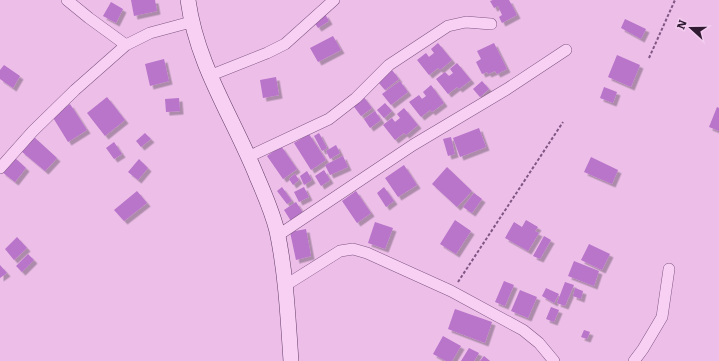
<svg xmlns="http://www.w3.org/2000/svg" width="719" height="361" font-family="Literata,serif">
<style>
.building{fill:#b974ca;filter:url(#shadow)}
.lines{fill:none;stroke-linecap:round;stroke-linejoin:round}
.street-casing{stroke:#805784;stroke-width:12}
.secondary-casing{stroke:#603b65;stroke-width:16}
.path{stroke:#805784;stroke-width:2;stroke-dasharray:3 2;stroke-linecap:butt}
.street{stroke:#f8d0f4;stroke-width:11}
.secondary{stroke:#f8d0f4;stroke-width:15}
</style>
<defs>
<filter id="shadow"><feDropShadow dx="3.5" dy="3.5" stdDeviation="0" flood-color="#0004"/></filter>
</defs>
<rect width="100%" height="100%" fill="#ecbee8"/>
<path class="building" d="M 131,0 L 155,0 L 157,11 L 134,16 Z
M 493,0 L 509,0 L 517,15 L 502,23 L 499,17 L 502,15 L 498,6 L 494,8 L 490,1 Z
M 111,2 L 123,9 L 116,23 L 103,16 Z
M 325,14 L 329,21 L 318,28 L 314,22 Z
M 625,19 L 646,29 L 641,39 L 621,28 Z
M 333,36 L 341,50 L 318,62 L 310,48 Z
M 438,43 L 452,60 L 440,70 L 438,68 L 429,75 L 417,60 L 426,53 L 429,57 L 434,53 L 431,49 Z
M 494,43 L 507,69 L 497,74 L 495,71 L 488,74 L 487,72 L 482,74 L 476,62 L 481,59 L 477,51 Z
M 617,55 L 640,65 L 631,87 L 608,77 Z
M 164,59 L 169,81 L 150,86 L 145,64 Z
M 457,63 L 471,80 L 459,89 L 457,87 L 448,94 L 436,79 L 445,72 L 449,76 L 453,73 L 450,69 Z
M 4,65 L 20,76 L 13,88 L 0,79 L 0,70 Z
M 392,70 L 399,79 L 385,90 L 378,82 Z
M 276,77 L 279,95 L 263,98 L 260,80 Z
M 400,81 L 408,92 L 391,105 L 382,94 Z
M 482,81 L 489,89 L 480,97 L 473,89 Z
M 431,85 L 444,103 L 432,112 L 430,110 L 421,117 L 409,102 L 419,95 L 422,99 L 426,96 L 423,92 Z
M 604,87 L 617,92 L 613,103 L 600,98 Z
M 363,96 L 372,108 L 361,116 L 352,104 Z
M 107,97 L 125,120 L 105,136 L 87,113 Z
M 179,98 L 180,111 L 166,112 L 165,99 Z
M 385,103 L 392,111 L 384,118 L 377,110 Z
M 70,104 L 87,130 L 68,142 L 52,116 Z
M 717,107 L 719,108 L 719,131 L 709,127 Z
M 404,108 L 418,125 L 406,135 L 404,133 L 395,140 L 383,125 L 392,118 L 395,122 L 400,118 L 397,114 Z
M 375,111 L 381,120 L 370,128 L 364,119 Z
M 479,128 L 486,147 L 460,157 L 453,138 Z
M 145,133 L 151,139 L 141,147 L 136,141 Z
M 319,133 L 327,148 L 322,151 L 314,136 Z
M 309,134 L 326,160 L 311,170 L 294,143 Z
M 34,137 L 57,158 L 45,171 L 21,151 Z
M 451,137 L 455,154 L 448,156 L 443,139 Z
M 114,142 L 122,154 L 114,159 L 106,148 Z
M 336,145 L 340,153 L 330,159 L 326,151 Z
M 281,146 L 297,169 L 283,179 L 267,156 Z
M 343,156 L 348,167 L 330,175 L 325,165 Z
M 14,157 L 26,168 L 15,182 L 2,172 Z
M 591,157 L 618,170 L 612,184 L 584,172 Z
M 139,159 L 148,168 L 138,180 L 128,172 Z
M 404,165 L 417,185 L 398,197 L 385,178 Z
M 447,167 L 472,191 L 457,207 L 432,184 Z
M 324,170 L 330,180 L 321,186 L 315,176 Z
M 307,171 L 312,180 L 304,185 L 300,176 Z
M 295,174 L 299,180 L 293,185 L 289,179 Z
M 282,187 L 292,201 L 287,204 L 277,191 Z
M 304,187 L 309,197 L 299,202 L 294,192 Z
M 384,187 L 394,201 L 386,207 L 377,193 Z
M 137,191 L 147,203 L 124,221 L 114,210 Z
M 356,191 L 371,213 L 357,223 L 342,201 Z
M 474,193 L 482,199 L 472,213 L 463,207 Z
M 296,202 L 303,213 L 291,221 L 284,210 Z
M 455,220 L 471,231 L 456,254 L 440,244 Z
M 526,220 L 538,227 L 535,231 L 539,233 L 528,251 L 505,238 L 514,222 L 522,227 Z
M 375,222 L 393,228 L 385,249 L 368,243 Z
M 306,229 L 311,256 L 296,260 L 290,232 Z
M 544,236 L 551,240 L 540,259 L 533,256 Z
M 17,237 L 27,248 L 14,260 L 5,249 Z
M 589,244 L 610,254 L 602,270 L 581,260 Z
M 28,254 L 34,260 L 22,272 L 16,266 Z
M 574,261 L 599,271 L 594,286 L 568,276 Z
M 0,265 L 7,273 L 0,278 Z
M 504,281 L 514,285 L 505,306 L 495,302 Z
M 565,282 L 574,285 L 565,306 L 557,303 Z
M 546,288 L 559,294 L 554,303 L 542,296 Z
M 575,288 L 583,291 L 581,299 L 573,296 Z
M 520,290 L 537,297 L 528,318 L 511,311 Z
M 551,307 L 559,310 L 554,322 L 546,319 Z
M 455,309 L 492,322 L 485,343 L 448,329 Z
M 584,330 L 590,332 L 587,339 L 581,337 Z
M 443,336 L 461,346 L 452,361 L 446,361 L 433,354 Z
M 469,348 L 479,353 L 474,361 L 461,361 Z
M 484,356 L 490,361 L 480,361 Z"/>
<g class="lines">
<g class="street-casing">
<path id="street" d="M 67,0 L 89,18 L 126,45
M 209,76 L 267,53 L 285,44 L 334,0
M 248,157 L 329,119 L 356,98 L 389,65 L 448,26 L 466,22 L 491,24
M 0,168 L 33,131 L 75,90 L 126,45 L 150,33 L 191,22
M 277,236 L 413,145 L 507,89 L 566,50
M 286,285 L 340,251 L 353,249 L 367,253 L 451,291 L 523,330 L 539,343 L 554,361
M 634,361 L 643,349 L 662,317 L 669,269"/>
</g>
<g class="secondary-casing">
<path id="secondary" d="M 188,0 C 197,66 233,117 257,177 C 264,193 273,215 277,231 C 286,274 288,318 291,361"/>
</g>
<path class="path" d="M 649,58 L 675,0
M 458,282 L 563,122"/>
<use href="#street" class="street"/>
<use href="#secondary" class="secondary"/>
</g>
<g transform="translate(691 28) rotate(291)" stroke="#f4cdf0" stroke-width="3" paint-order="stroke">
<path d="M0-3L7 15L0 10L-7 15Z" fill="#301b33"/>
<text y="-6" font-size="11" font-weight="bold" text-anchor="middle" fill="#301b33">N</text>
</g>
</svg>
